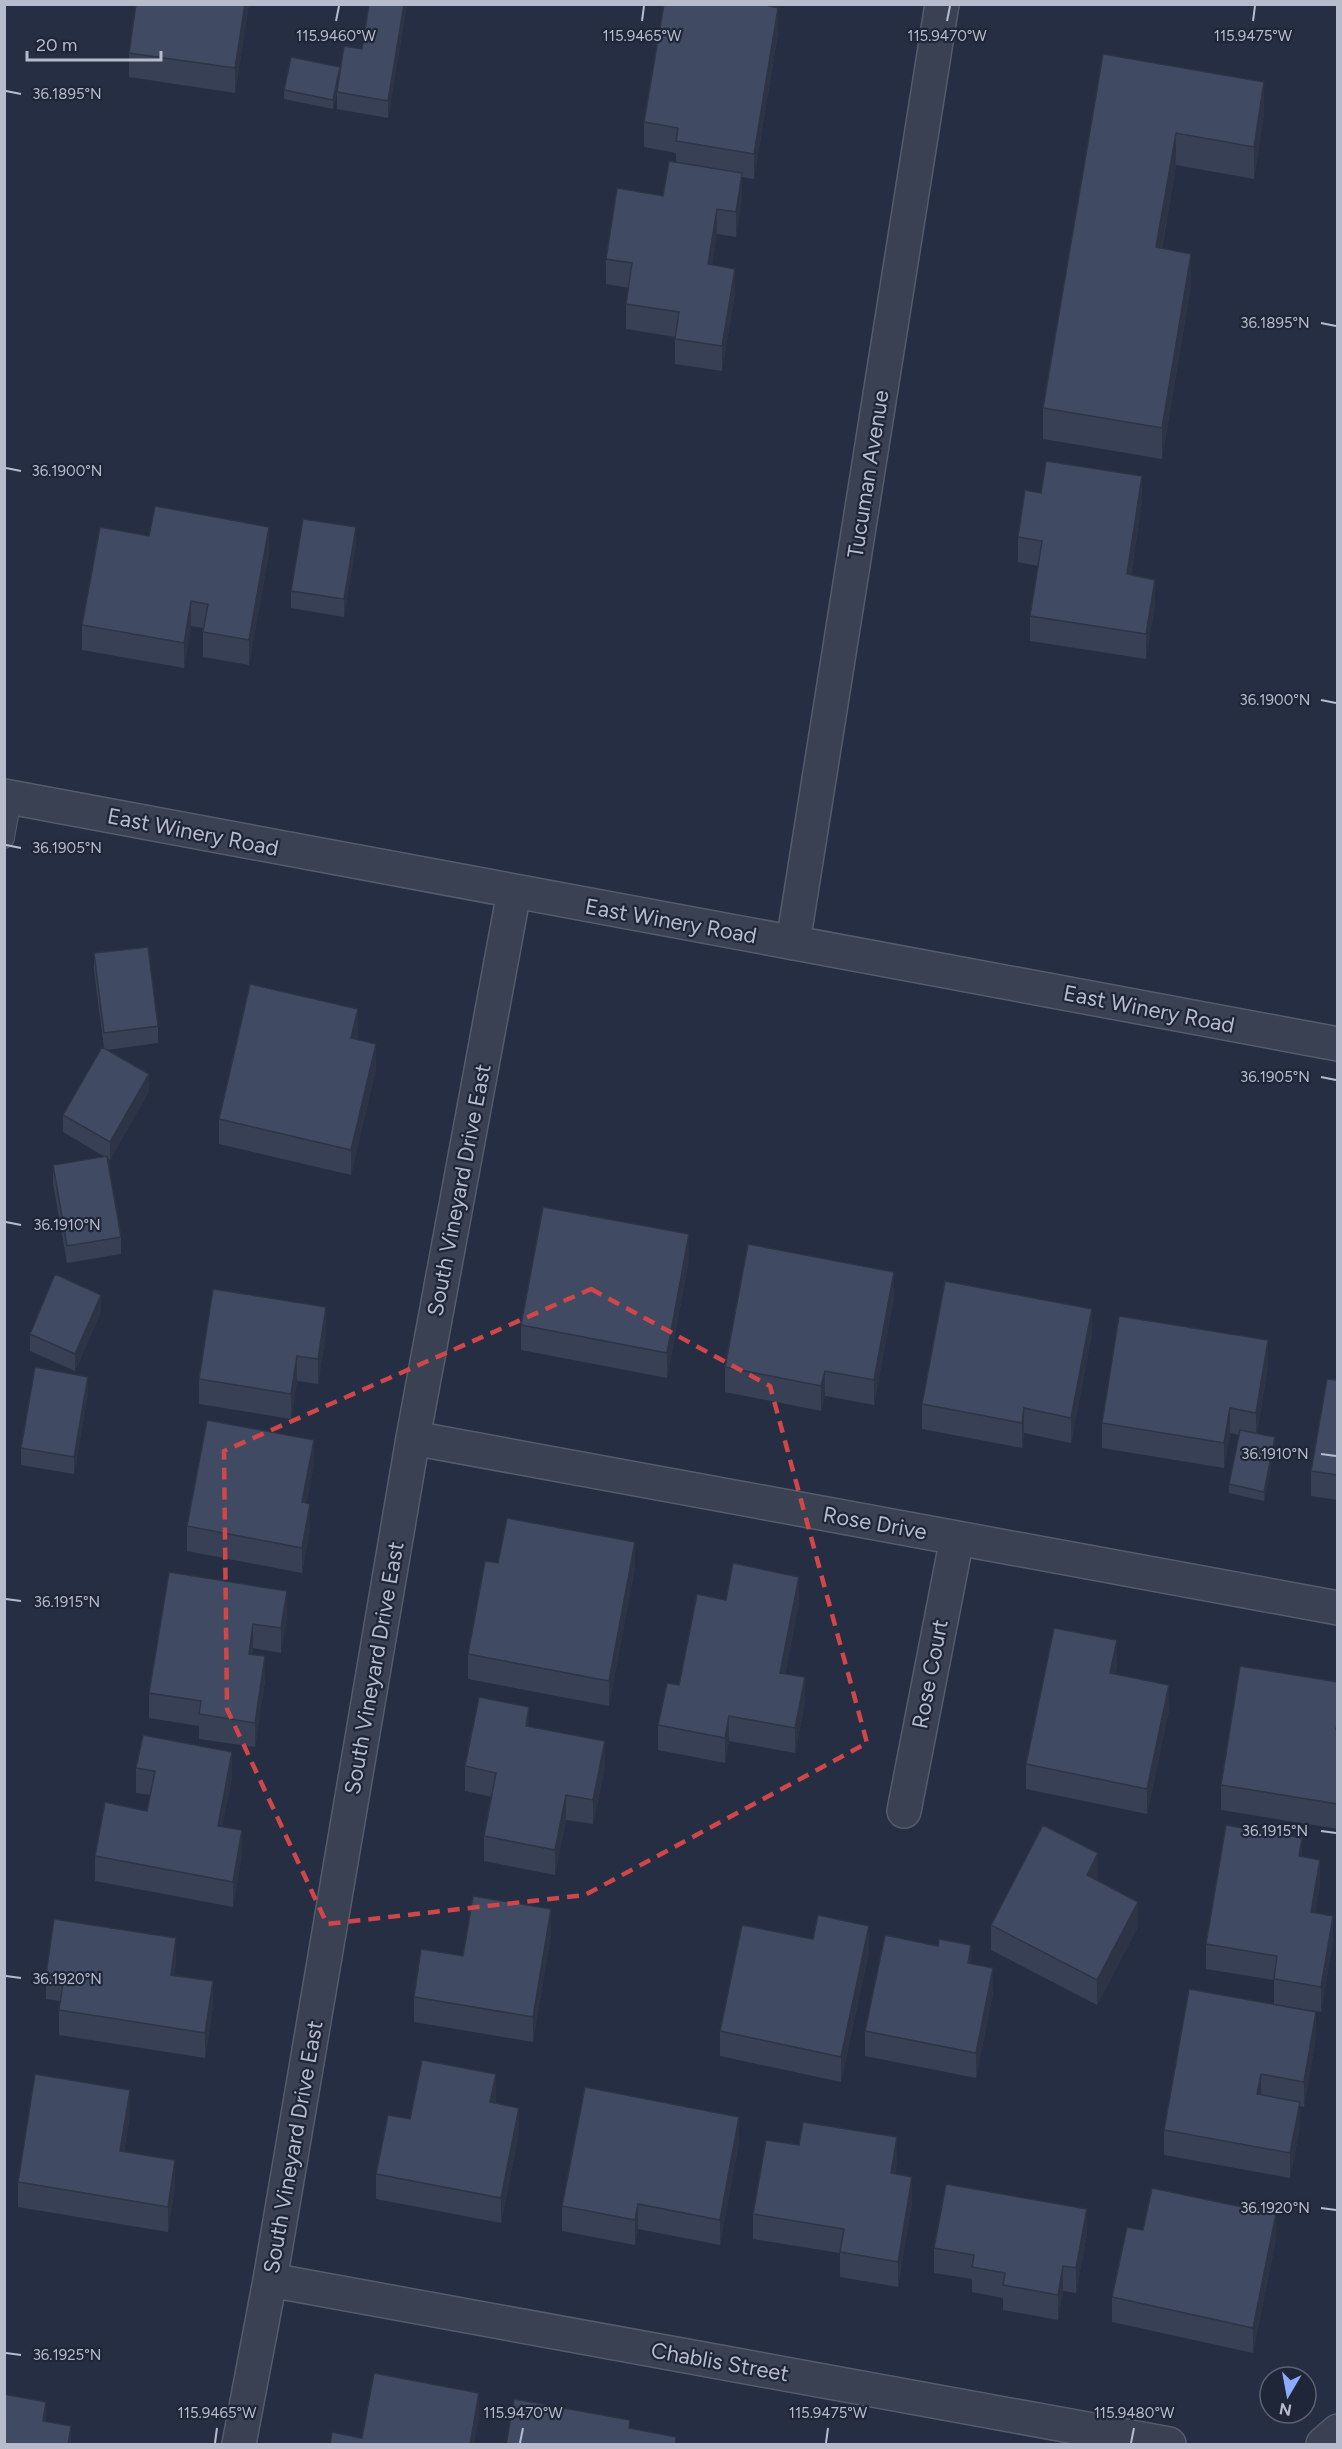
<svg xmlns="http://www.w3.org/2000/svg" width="1342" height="2449" font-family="Figtree,sans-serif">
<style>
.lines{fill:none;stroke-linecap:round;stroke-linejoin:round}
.service-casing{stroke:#545c6c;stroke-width:22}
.minor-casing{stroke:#545c6c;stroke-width:36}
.service{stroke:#394152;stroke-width:20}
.minor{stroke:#394152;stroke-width:33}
.wall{fill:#374055}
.shaded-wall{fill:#2d3445}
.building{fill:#404b63;stroke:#2d3445;stroke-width:1.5}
.marked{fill:none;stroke:#d04649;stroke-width:4.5;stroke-dasharray:12 8;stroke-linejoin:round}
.ticks{fill:none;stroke:#b6bccc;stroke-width:2}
.labels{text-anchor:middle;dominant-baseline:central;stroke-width:4.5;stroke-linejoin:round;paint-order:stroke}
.street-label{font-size:22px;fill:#b6bccc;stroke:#1e2637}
.ticks-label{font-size:15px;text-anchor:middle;fill:#b6bccc;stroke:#1e2637;stroke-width:4.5;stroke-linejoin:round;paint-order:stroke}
</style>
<rect width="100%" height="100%" fill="#252e43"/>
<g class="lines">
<g class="service-casing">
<path id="service" d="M 4,838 L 11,798"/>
</g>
<g class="minor-casing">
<path id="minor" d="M 4,796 L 1338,1044
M 793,943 L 942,4
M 413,1438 L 1338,1608
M 904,1811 L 957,1538
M 270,2280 L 1169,2444
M 239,2444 L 270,2280 L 413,1438 L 514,892
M 1323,2444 L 1338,2431"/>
</g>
<use href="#service" class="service"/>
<use href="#minor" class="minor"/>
</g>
<path class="wall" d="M 136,4 L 249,4 L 235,93 L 129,77 L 129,53 Z
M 407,4 L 388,118 L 337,109 L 337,92 L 333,109 L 284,99 L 284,90 L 340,67 L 362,49 Z
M 773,7 L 778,33 L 754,179 L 742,177 L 742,198 L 736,237 L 717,234 L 712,265 L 735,294 L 722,371 L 675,364 L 675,337 L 626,329 L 626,304 L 629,288 L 606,284 L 606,259 L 663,196 L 676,162 L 676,153 L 644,147 L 644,122 Z
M 1103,54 L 1264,113 L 1254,179 L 1176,165 L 1162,248 L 1191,285 L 1162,459 L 1043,439 L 1043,408 Z
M 1041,493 L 1142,501 L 1131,575 L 1155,604 L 1146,659 L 1030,641 L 1030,616 L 1038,566 L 1018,562 L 1018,537 Z
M 149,536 L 269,552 L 249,665 L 203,657 L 203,628 L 191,626 L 184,668 L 82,650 L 82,625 Z
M 356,544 L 344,617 L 291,608 L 291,591 Z
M 94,953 L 158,1026 L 158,1043 L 107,1050 L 149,1091 L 110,1160 L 108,1158 L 121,1237 L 121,1254 L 67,1263 L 53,1183 L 53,1165 L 105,1157 L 63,1132 L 63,1115 L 104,1048 L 94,971 Z
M 358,1034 L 357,1039 L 376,1069 L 351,1175 L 219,1144 L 219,1119 Z
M 689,1259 L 667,1378 L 521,1350 L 521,1325 Z
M 894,1297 L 874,1405 L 825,1396 L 821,1411 L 725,1392 L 725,1367 Z
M 101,1312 L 75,1371 L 30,1351 L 30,1334 Z
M 326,1332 L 318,1384 L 297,1381 L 291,1419 L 199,1404 L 199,1379 Z
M 1092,1334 L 1071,1443 L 1024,1433 L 1022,1448 L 922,1429 L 922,1404 Z
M 1268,1365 L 1257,1433 L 1275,1446 L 1264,1501 L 1229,1493 L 1229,1484 L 1239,1435 L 1230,1433 L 1224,1468 L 1102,1448 L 1102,1423 Z
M 1338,1380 L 1338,1500 L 1311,1496 L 1311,1471 Z
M 88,1394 L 74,1474 L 21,1465 L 21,1448 Z
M 314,1465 L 306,1503 L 310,1529 L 302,1573 L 187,1551 L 187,1526 Z
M 635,1567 L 609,1706 L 468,1679 L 468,1654 Z
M 169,1572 L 287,1616 L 281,1653 L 253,1648 L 252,1654 L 265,1681 L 255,1747 L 199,1739 L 199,1726 L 149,1718 L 149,1693 Z
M 726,1600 L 799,1602 L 785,1674 L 805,1702 L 795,1753 L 729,1741 L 725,1763 L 658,1750 L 658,1725 L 679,1685 Z
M 1117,1665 L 1115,1674 L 1169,1710 L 1147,1814 L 1026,1789 L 1026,1764 Z
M 1338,1682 L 1338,1829 L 1221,1810 L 1221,1785 Z
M 529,1727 L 605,1766 L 593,1824 L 566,1820 L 555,1875 L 484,1861 L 484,1836 L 492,1797 L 465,1791 L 465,1766 Z
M 136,1768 L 232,1777 L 222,1827 L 242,1855 L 233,1907 L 95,1881 L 95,1856 L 147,1811 L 150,1795 L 136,1793 Z
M 1302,1857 L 1320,1885 L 1315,1913 L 1333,1941 L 1321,2012 L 1274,2004 L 1274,1980 L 1206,1969 L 1206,1944 Z
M 1098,1878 L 1097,1880 L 1138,1927 L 1097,2005 L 991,1950 L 991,1925 Z
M 551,1934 L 533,2042 L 414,2022 L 414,1997 L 463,1956 Z
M 869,1951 L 841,2082 L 720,2056 L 720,2031 Z
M 176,1963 L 174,1975 L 213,2006 L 205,2058 L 59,2035 L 59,2010 L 60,2001 L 46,1999 L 46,1974 Z
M 971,1964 L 993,1993 L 976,2078 L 865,2056 L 865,2031 Z
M 1316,2037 L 1304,2107 L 1300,2106 L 1300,2127 L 1290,2178 L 1164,2155 L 1164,2130 Z
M 496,2099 L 495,2103 L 519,2132 L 501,2223 L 376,2199 L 376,2174 L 410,2119 Z
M 130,2114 L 124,2152 L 175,2185 L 168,2232 L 18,2207 L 18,2182 Z
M 739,2142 L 720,2245 L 638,2229 L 635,2245 L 562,2231 L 562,2206 Z
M 897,2162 L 895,2174 L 912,2202 L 898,2287 L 840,2277 L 840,2253 L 753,2239 L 753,2214 Z
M 1143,2230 L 1276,2239 L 1253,2353 L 1112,2322 L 1112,2297 Z
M 1087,2234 L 1076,2293 L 1063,2291 L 1058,2320 L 1003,2310 L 1003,2298 L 972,2292 L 972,2279 L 934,2273 L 934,2248 Z"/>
<path class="shaded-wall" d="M 245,4 L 249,4 L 235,93 L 235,68 Z
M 404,4 L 407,4 L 407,7 L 388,118 L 388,101 Z
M 778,8 L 778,33 L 754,179 L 754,154 Z
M 340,67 L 340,76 L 333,109 L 333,100 Z
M 1264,82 L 1264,113 L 1254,179 L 1254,147 Z
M 1176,133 L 1176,165 L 1156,279 L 1156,247 Z
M 742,173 L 742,198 L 736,237 L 736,212 Z
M 717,209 L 717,234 L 708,289 L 708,264 Z
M 1191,254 L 1191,285 L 1162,459 L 1162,428 Z
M 735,269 L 735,294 L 722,371 L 722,346 Z
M 1142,476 L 1142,501 L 1127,599 L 1127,574 Z
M 269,527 L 269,552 L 249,665 L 249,640 Z
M 356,527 L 356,544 L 344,617 L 344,599 Z
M 1155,580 L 1155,604 L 1146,659 L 1146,634 Z
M 191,601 L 191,626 L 184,668 L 184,643 Z
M 358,1009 L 358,1034 L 351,1063 L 351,1038 Z
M 376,1044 L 376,1069 L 351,1175 L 351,1150 Z
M 149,1074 L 149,1091 L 110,1160 L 110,1142 Z
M 689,1234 L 689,1259 L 667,1378 L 667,1353 Z
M 894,1272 L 894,1297 L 874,1405 L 874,1380 Z
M 101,1295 L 101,1312 L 75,1371 L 75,1354 Z
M 326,1307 L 326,1332 L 318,1384 L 318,1359 Z
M 1092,1309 L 1092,1334 L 1071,1443 L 1071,1418 Z
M 1268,1340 L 1268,1365 L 1256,1438 L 1256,1413 Z
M 297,1356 L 297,1381 L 291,1419 L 291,1394 Z
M 825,1371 L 825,1396 L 821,1411 L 821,1386 Z
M 88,1377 L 88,1394 L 74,1474 L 74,1457 Z
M 1024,1408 L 1024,1433 L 1022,1448 L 1022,1423 Z
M 1230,1408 L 1230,1433 L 1224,1468 L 1224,1443 Z
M 1275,1437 L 1275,1446 L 1264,1501 L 1264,1492 Z
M 314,1440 L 314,1465 L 302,1527 L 302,1502 Z
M 310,1504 L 310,1529 L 302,1573 L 302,1548 Z
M 635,1542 L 635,1567 L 609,1706 L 609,1681 Z
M 799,1577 L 799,1602 L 780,1698 L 780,1673 Z
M 287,1591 L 287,1616 L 281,1653 L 281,1628 Z
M 253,1624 L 253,1648 L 249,1679 L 249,1654 Z
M 1117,1640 L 1117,1665 L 1110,1698 L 1110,1673 Z
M 265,1656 L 265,1681 L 255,1747 L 255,1723 Z
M 805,1677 L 805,1702 L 795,1753 L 795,1728 Z
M 1169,1685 L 1169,1710 L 1147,1814 L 1147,1789 Z
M 529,1707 L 529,1732 L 526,1726 Z
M 729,1716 L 729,1741 L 725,1763 L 725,1738 Z
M 605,1741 L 605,1766 L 593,1824 L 593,1800 Z
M 232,1752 L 232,1777 L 218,1851 L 218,1826 Z
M 566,1795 L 566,1820 L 555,1875 L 555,1850 Z
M 242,1830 L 242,1855 L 233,1907 L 233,1882 Z
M 1302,1838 L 1302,1863 L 1299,1856 Z
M 1098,1853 L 1098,1878 L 1087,1900 L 1087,1875 Z
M 1320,1860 L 1320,1885 L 1311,1937 L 1311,1912 Z
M 1138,1902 L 1138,1927 L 1097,2005 L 1097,1980 Z
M 551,1909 L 551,1934 L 533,2042 L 533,2017 Z
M 1333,1916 L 1333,1941 L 1321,2012 L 1321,1987 Z
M 869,1926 L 869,1951 L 841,2082 L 841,2057 Z
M 176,1938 L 176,1963 L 171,1999 L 171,1975 Z
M 971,1945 L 971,1970 L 968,1963 Z
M 993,1968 L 993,1993 L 976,2078 L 976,2053 Z
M 213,1981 L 213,2006 L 205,2058 L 205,2033 Z
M 1316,2012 L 1316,2037 L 1304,2107 L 1304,2082 Z
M 496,2074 L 496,2099 L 490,2127 L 490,2102 Z
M 1261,2074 L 1261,2099 L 1257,2094 Z
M 130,2090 L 130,2114 L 120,2176 L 120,2151 Z
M 1300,2102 L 1300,2127 L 1290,2178 L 1290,2153 Z
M 519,2108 L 519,2132 L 501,2223 L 501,2198 Z
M 739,2117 L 739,2142 L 720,2245 L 720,2220 Z
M 897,2137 L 897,2162 L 891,2198 L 891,2173 Z
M 175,2160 L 175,2185 L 168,2232 L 168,2207 Z
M 912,2177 L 912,2202 L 898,2287 L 898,2262 Z
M 638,2204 L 638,2229 L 635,2245 L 635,2220 Z
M 1087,2209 L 1087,2234 L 1076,2293 L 1076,2268 Z
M 1276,2214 L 1276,2239 L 1253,2353 L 1253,2328 Z
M 1063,2266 L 1063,2291 L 1058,2320 L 1058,2295 Z
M 479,2393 L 479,2418 L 474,2445 L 470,2445 Z
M 46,2402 L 46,2427 L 43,2421 Z
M 71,2426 L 71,2445 L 68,2445 Z"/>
<path class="building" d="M 136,4 L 245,4 L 235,68 L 129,53 Z
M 369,4 L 404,4 L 388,101 L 337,92 L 344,46 L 362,49 Z
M 664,4 L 769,4 L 769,6 L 778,8 L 754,154 L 676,141 L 678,128 L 644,122 Z
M 1103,54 L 1264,82 L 1254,147 L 1176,133 L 1156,247 L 1191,254 L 1162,428 L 1043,408 Z
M 291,57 L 340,67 L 333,100 L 284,90 Z
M 669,161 L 742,173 L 736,212 L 717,209 L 708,264 L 735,269 L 722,346 L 675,339 L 679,312 L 626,304 L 632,263 L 606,259 L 617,188 L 663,196 Z
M 1046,461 L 1142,476 L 1127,574 L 1155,580 L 1146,634 L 1030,616 L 1042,541 L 1018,537 L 1025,490 L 1041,493 Z
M 155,506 L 269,527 L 249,640 L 203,632 L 208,604 L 191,601 L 184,643 L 82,625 L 100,527 L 149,536 Z
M 303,519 L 356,527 L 344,599 L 291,591 Z
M 148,947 L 158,1026 L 104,1033 L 94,953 Z
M 250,984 L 358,1009 L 351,1038 L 376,1044 L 351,1150 L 219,1119 Z
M 102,1047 L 149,1074 L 110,1142 L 63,1115 Z
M 107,1156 L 121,1237 L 67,1246 L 53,1165 Z
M 543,1207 L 689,1234 L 667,1353 L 521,1325 Z
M 748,1244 L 894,1272 L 874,1380 L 825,1371 L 821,1386 L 725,1367 Z
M 55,1274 L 101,1295 L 75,1354 L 30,1334 Z
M 945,1281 L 1092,1309 L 1071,1418 L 1024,1408 L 1022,1423 L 922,1404 Z
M 213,1289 L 326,1307 L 318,1359 L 297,1356 L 291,1394 L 199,1379 Z
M 1119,1316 L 1268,1340 L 1256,1413 L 1230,1408 L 1224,1443 L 1102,1423 Z
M 35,1367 L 88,1377 L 74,1457 L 21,1448 Z
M 1327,1379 L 1338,1380 L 1338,1475 L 1311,1471 Z
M 207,1420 L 314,1440 L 302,1502 L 310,1504 L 302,1548 L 187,1526 Z
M 1240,1430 L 1275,1437 L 1264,1492 L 1229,1484 Z
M 507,1518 L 635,1542 L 609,1681 L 468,1654 L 485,1561 L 498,1563 Z
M 733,1563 L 799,1577 L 780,1673 L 805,1677 L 795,1728 L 729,1716 L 725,1738 L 658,1725 L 667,1683 L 679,1685 L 697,1594 L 726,1600 Z
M 169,1572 L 287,1591 L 281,1628 L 253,1624 L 249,1654 L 265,1656 L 255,1723 L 199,1714 L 201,1701 L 149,1693 Z
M 1054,1628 L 1117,1640 L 1110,1673 L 1169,1685 L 1147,1789 L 1026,1764 Z
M 1240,1666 L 1338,1682 L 1338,1722 L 1336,1729 L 1338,1729 L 1338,1804 L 1221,1785 Z
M 479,1697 L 529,1707 L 526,1726 L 605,1741 L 593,1800 L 566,1795 L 555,1850 L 484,1836 L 496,1773 L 465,1766 Z
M 143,1735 L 232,1752 L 218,1826 L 242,1830 L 233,1882 L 95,1856 L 105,1802 L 147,1811 L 155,1771 L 136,1768 Z
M 1043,1825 L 1098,1853 L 1087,1875 L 1138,1902 L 1097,1980 L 991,1925 Z
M 1226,1825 L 1302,1838 L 1299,1856 L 1320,1860 L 1311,1912 L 1333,1916 L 1321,1987 L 1274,1979 L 1277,1956 L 1206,1944 Z
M 473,1896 L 551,1909 L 533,2017 L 414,1997 L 421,1949 L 463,1956 Z
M 818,1915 L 869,1926 L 841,2057 L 720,2031 L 742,1925 L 813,1939 Z
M 54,1919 L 176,1938 L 171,1975 L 213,1981 L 205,2033 L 59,2010 L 64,1977 L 46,1974 Z
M 885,1935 L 938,1946 L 939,1939 L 971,1945 L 968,1963 L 993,1968 L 976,2053 L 865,2031 Z
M 1189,1989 L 1316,2012 L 1304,2082 L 1261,2074 L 1257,2094 L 1300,2102 L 1290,2153 L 1164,2130 Z
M 422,2060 L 496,2074 L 490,2102 L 519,2108 L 501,2198 L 376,2174 L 388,2115 L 410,2119 Z
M 35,2074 L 130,2090 L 120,2151 L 175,2160 L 168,2207 L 18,2182 Z
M 585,2087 L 739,2117 L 720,2220 L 638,2204 L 635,2220 L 562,2206 Z
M 803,2122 L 897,2137 L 891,2173 L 912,2177 L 898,2262 L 840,2252 L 844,2229 L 753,2214 L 766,2140 L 799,2145 Z
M 946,2184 L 1087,2209 L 1076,2268 L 1063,2266 L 1058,2295 L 1003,2285 L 1005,2273 L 972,2267 L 974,2255 L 934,2248 Z
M 1152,2188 L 1276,2214 L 1253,2328 L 1112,2297 L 1127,2227 L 1143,2230 Z
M 374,2373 L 479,2393 L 470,2445 L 330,2445 L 332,2432 L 362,2438 Z
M 4,2394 L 46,2402 L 43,2421 L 71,2426 L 68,2445 L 4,2445 Z
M 514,2399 L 630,2420 L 629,2428 L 676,2437 L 675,2445 L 506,2445 Z"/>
<path class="marked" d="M 591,1289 L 770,1386 L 867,1743 L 585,1895 L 327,1924 L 227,1709 L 224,1451 Z"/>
<path class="ticks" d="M 336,21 L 339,6M 642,21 L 644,6M 947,21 L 950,6M 1253,21 L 1255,6M 6,91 L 21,94M 1321,323 L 1336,326M 6,468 L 21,471M 1321,700 L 1336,703M 6,845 L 21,848M 1321,1077 L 1336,1080M 6,1222 L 21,1225M 1321,1454 L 1336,1456M 6,1599 L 21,1601M 1321,1831 L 1336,1833M 6,1976 L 21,1978M 1321,2208 L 1336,2210M 6,2353 L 21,2355M 215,2443 L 217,2428M 520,2443 L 523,2428M 826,2443 L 828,2428M 1131,2443 L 1134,2428"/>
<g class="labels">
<g class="street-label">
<text transform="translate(868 474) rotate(-81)">Tucuman Avenue</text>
<text transform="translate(193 832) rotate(11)">East Winery Road</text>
<text transform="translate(671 921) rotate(10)">East Winery Road</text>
<text transform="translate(1149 1009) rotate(11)">East Winery Road</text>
<text transform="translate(459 1190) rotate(-79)">South Vineyard Drive East</text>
<text transform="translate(875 1523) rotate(10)">Rose Drive</text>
<text transform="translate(374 1668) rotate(-80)">South Vineyard Drive East</text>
<text transform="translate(930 1674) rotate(-79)">Rose Court</text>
<text transform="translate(293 2147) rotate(-80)">South Vineyard Drive East</text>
<text transform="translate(720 2362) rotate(10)">Chablis Street</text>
</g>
</g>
<g class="ticks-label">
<text x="336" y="41">115.9460°W</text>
<text x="642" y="41">115.9465°W</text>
<text x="947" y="41">115.9470°W</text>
<text x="1253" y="41">115.9475°W</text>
<text x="67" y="99">36.1895°N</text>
<text x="1275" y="328">36.1895°N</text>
<text x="67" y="476">36.1900°N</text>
<text x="1275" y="705">36.1900°N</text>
<text x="67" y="853">36.1905°N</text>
<text x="1275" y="1082">36.1905°N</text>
<text x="67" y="1230">36.1910°N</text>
<text x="1275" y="1459">36.1910°N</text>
<text x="67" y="1607">36.1915°N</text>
<text x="1275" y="1836">36.1915°N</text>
<text x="67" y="1984">36.1920°N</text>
<text x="1275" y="2213">36.1920°N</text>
<text x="67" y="2360">36.1925°N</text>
<text x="217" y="2418">115.9465°W</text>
<text x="523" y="2418">115.9470°W</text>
<text x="828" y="2418">115.9475°W</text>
<text x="1134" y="2418">115.9480°W</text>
</g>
<rect width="1342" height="2449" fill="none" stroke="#b6bccc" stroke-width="12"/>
<g transform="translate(1288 2395) rotate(190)"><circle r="28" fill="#1e2637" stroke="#5b6273" stroke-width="1.5"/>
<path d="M0-4.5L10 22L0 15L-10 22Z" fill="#8aabfe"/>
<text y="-9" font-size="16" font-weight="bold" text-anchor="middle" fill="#b6bccc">N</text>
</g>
<path d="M27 51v9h134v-9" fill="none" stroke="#b6bccc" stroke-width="3"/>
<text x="36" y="51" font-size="18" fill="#b6bccc" stroke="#1e2637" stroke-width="4.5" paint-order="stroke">20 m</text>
</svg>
